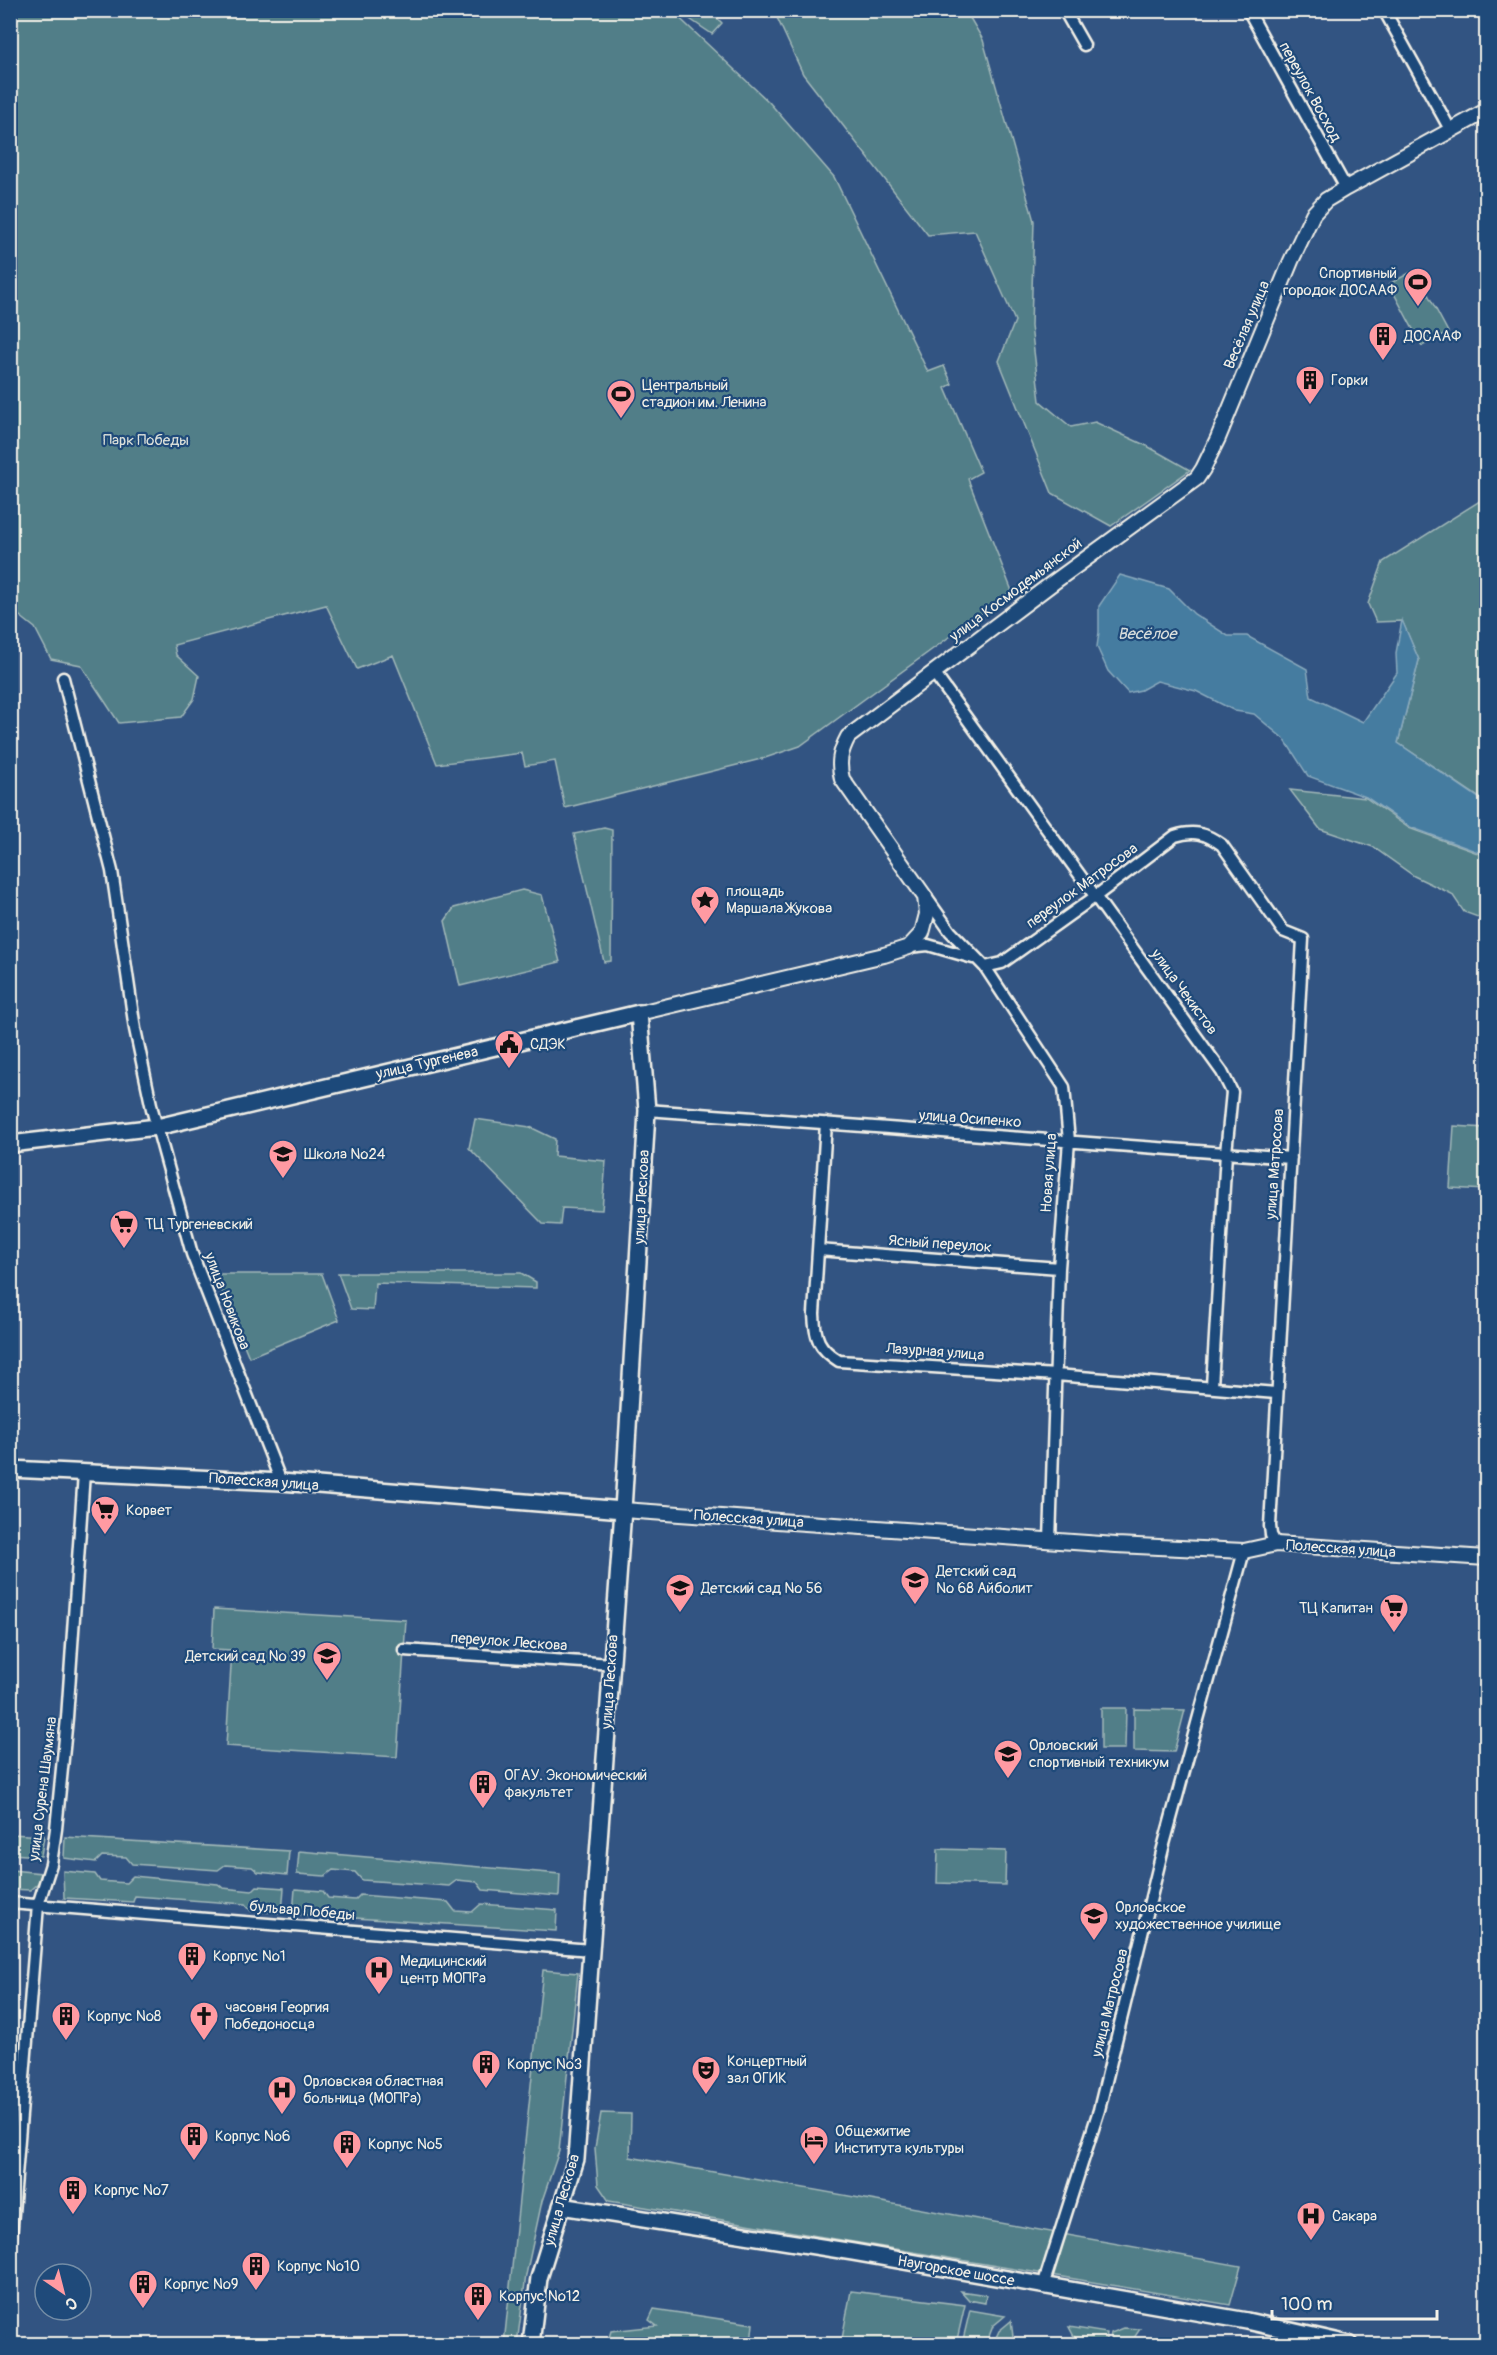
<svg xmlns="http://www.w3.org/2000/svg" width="1497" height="2355" font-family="Pangolin,sans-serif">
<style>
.green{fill:#517e88;stroke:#a2b8b8;stroke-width:1.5}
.water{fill:#447ba0;stroke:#8aaabd;stroke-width:1.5}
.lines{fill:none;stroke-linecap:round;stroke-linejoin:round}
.minor-casing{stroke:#f4f1e8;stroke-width:15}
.tertiary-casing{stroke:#f4f1e8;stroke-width:18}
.secondary-casing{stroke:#f4f1e8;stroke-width:20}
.minor{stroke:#1f4a7a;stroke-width:10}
.tertiary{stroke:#1f4a7a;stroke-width:14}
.secondary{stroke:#1f4a7a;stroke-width:15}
.labels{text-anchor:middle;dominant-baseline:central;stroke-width:4.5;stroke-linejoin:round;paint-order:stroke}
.street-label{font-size:15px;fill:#f4f1e8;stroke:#1f4a7a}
.poi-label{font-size:15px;fill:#f4f1e8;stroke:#1f4a7a;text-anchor:start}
.park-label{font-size:15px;fill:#dce0da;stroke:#1f4a7a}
.water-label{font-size:16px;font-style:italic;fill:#dadfdd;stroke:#1f4a7a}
</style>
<rect width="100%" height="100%" fill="#325482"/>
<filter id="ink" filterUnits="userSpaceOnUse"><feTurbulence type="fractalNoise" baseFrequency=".0167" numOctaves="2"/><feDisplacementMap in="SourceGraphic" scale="12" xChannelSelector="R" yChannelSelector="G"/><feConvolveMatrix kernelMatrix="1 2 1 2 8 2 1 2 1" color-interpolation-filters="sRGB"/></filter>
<g filter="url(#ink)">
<path class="green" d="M 10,11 L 672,11 L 769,102 L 834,177 L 928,372 L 944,366 L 952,384 L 945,388 L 981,472 L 968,479 L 1012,591 L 800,746 L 765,758 L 565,808 L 555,761 L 525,766 L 522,753 L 437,764 L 393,655 L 357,669 L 326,605 L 174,645 L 176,655 L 199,676 L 194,699 L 181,717 L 119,723 L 81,665 L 51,659 L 35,628 L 11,609 Z
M 678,11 L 710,11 L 722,23 L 712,34 Z
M 774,11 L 966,11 L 983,40 L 1034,221 L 1031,326 L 1040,401 L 1071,427 L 1095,422 L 1147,446 L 1190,470 L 1111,526 L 1052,493 L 999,361 L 1015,321 L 975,231 L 928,235 L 803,74 Z
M 1415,270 L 1448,332 L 1422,346 L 1389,284 Z
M 1486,497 L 1486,802 L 1398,743 L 1419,660 L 1402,621 L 1376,622 L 1368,604 L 1383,562 Z
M 1290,790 L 1366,798 L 1409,828 L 1486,856 L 1486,920 L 1464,912 L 1452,894 L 1414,876 L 1373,847 L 1320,829 Z
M 604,828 L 612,830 L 611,961 L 604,962 L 574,834 Z
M 522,890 L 542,895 L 560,962 L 460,986 L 445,921 L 454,908 Z
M 475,1119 L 530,1127 L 555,1139 L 554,1156 L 606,1161 L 602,1210 L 562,1208 L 560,1225 L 543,1224 L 469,1148 Z
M 1454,1126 L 1486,1128 L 1486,1190 L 1450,1188 Z
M 338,1273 L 521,1273 L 536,1282 L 536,1288 L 375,1283 L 373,1310 L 351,1309 Z
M 215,1274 L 322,1274 L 339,1320 L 249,1357 Z
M 214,1609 L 406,1620 L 397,1757 L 226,1746 L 232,1650 L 212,1649 Z
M 1101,1708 L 1126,1708 L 1125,1749 L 1101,1749 Z
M 1134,1709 L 1185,1710 L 1174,1752 L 1134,1751 Z
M 11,1834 L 44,1836 L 41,1856 L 11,1854 Z
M 65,1837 L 289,1851 L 287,1875 L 258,1872 L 252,1867 L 225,1865 L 218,1870 L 132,1864 L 126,1857 L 102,1856 L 96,1862 L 64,1858 Z
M 938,1849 L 1006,1851 L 1005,1885 L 937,1883 Z
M 299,1851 L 560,1874 L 559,1896 L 483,1890 L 477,1882 L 457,1880 L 449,1886 L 362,1880 L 355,1872 L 333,1870 L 325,1876 L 297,1874 Z
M 10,1870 L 11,1870 L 42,1873 L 38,1883 L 30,1890 L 11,1889 Z
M 63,1871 L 95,1874 L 100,1881 L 126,1883 L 133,1876 L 218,1884 L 223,1888 L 252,1891 L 257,1886 L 284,1888 L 282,1913 L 251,1911 L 245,1904 L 135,1896 L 133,1902 L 64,1898 Z
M 295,1889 L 323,1891 L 328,1898 L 355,1900 L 360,1895 L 448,1902 L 455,1911 L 472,1912 L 481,1904 L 557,1910 L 556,1931 L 293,1914 Z
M 543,1970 L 578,1973 L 559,2151 L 542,2201 L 526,2275 L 517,2344 L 504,2344 Z
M 601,2113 L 631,2114 L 630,2157 L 1241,2266 L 1230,2305 L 609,2201 L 598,2185 L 595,2148 Z
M 851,2291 L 965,2305 L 956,2344 L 841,2344 Z
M 961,2291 L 986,2295 L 985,2303 L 969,2300 Z
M 654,2309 L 753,2324 L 751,2344 L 607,2344 L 611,2331 L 657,2326 L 649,2320 Z
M 970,2310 L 1005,2316 L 993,2326 L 986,2344 L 962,2344 Z
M 1011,2321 L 1014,2344 L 993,2344 L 999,2331 Z
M 1069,2327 L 1107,2333 L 1105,2344 L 1078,2344 Z
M 1124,2328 L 1140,2329 L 1130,2344 L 1109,2344 L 1111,2333 Z"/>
<path class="water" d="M 1120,575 L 1169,589 L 1194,614 L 1228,636 L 1247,636 L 1307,669 L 1311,697 L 1363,722 L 1397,673 L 1396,653 L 1402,620 L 1419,660 L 1398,743 L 1486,803 L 1486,855 L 1410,827 L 1366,797 L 1308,776 L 1285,740 L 1254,714 L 1235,711 L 1196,691 L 1157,681 L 1141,690 L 1128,693 L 1108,671 L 1097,647 L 1099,632 L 1099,606 Z"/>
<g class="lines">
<g class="minor-casing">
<path id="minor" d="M 1064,10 L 1084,45
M 1248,10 L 1346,188
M 1384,10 L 1451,131
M 934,673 L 1222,1072 L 1232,1092 L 1226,1153 L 1212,1386
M 63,678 L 112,871 L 135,1029 L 152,1109 L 192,1254 L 281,1482
M 926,897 L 950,931 L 985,967 L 1064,1087 L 1069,1141 L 1059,1268 L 1050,1541
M 909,947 L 928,945 L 973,958
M 985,967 L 1002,963 L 1096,896 L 1175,836 C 1194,830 1206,833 1222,845 L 1283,931 L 1303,939 L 1270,1526 L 1271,1535 L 1276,1544
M 647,1110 L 1291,1158
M 826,1123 L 814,1314 C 815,1338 818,1348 839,1361 L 1056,1375 L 1276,1393
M 818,1250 L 1059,1268
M 404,1650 L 612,1664
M 10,1903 L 591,1950
M 10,2250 L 38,1905 L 51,1864 L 56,1829 L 67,1718 L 84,1473
M 1043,2286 L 1099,2110 L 1163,1848 L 1244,1551"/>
</g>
<g class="tertiary-casing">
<path id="tertiary" d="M 639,1013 L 884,955 L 909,947 L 922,933 L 927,914 L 925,897 L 842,779 C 838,763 840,752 848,737 L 1054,582 L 1197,478 L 1203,469 L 1218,438 L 1291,261 L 1313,214 L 1326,200 L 1346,188 L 1486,111
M 623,1510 L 1116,1545 L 1244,1551 L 1276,1544 L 1486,1558"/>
</g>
<g class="secondary-casing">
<path id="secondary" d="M 10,1144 L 157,1127 L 639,1013 L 647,1110 L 646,1129 L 623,1510 L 576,2159 L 539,2278 L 531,2344
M 10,1469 L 281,1482 L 623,1510
M 561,2206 L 853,2252 L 1247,2321 L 1349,2344"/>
</g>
<use href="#minor" class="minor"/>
<use href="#tertiary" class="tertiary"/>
<use href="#secondary" class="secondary"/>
</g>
</g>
<defs>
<g id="stadium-pin" transform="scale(1.5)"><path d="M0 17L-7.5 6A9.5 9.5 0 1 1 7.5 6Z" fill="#ff9aa2" stroke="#1f4a7a"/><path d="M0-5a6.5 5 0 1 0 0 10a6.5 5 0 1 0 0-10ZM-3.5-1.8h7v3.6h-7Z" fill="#111"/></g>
<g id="building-pin" transform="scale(1.5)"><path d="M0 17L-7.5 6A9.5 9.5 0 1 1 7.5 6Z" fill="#ff9aa2" stroke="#1f4a7a"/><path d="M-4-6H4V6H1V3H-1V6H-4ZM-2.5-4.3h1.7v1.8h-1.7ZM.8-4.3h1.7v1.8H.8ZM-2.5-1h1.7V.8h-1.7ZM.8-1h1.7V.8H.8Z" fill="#111"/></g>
<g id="sight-pin" transform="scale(1.5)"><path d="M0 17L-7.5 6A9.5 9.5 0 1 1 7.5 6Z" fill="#ff9aa2" stroke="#1f4a7a"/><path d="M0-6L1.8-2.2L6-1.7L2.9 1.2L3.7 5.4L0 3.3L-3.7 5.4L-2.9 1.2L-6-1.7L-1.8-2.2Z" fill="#111"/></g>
<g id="civic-pin" transform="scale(1.5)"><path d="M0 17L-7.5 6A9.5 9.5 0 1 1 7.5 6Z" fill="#ff9aa2" stroke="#1f4a7a"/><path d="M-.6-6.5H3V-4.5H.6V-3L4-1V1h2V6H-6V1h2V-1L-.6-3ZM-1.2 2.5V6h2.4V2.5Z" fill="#111"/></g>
<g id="school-pin" transform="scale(1.5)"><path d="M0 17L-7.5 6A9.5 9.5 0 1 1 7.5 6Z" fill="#ff9aa2" stroke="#1f4a7a"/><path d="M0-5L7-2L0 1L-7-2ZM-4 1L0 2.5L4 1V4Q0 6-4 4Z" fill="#111"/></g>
<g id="supermarket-pin" transform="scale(1.5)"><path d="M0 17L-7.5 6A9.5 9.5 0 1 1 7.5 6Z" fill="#ff9aa2" stroke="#1f4a7a"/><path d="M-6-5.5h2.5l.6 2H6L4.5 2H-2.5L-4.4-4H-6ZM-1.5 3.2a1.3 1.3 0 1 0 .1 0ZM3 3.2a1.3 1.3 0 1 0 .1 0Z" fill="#111"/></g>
<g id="university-pin" transform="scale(1.5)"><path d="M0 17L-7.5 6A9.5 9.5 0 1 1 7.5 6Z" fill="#ff9aa2" stroke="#1f4a7a"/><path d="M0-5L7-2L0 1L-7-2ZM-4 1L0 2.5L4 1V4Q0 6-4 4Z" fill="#111"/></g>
<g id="hospital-pin" transform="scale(1.5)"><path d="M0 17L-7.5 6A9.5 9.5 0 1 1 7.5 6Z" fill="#ff9aa2" stroke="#1f4a7a"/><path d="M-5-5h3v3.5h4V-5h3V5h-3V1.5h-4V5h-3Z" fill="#111"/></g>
<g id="church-pin" transform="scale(1.5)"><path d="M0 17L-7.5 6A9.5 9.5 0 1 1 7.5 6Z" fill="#ff9aa2" stroke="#1f4a7a"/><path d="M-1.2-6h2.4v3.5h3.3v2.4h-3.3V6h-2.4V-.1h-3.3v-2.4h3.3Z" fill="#111"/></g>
<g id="theatre-pin" transform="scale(1.5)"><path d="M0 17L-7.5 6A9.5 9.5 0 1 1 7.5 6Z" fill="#ff9aa2" stroke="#1f4a7a"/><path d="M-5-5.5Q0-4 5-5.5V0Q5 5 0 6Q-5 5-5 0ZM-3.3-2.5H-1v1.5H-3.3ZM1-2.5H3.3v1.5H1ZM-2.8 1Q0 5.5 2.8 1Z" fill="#111"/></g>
<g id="hotel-pin" transform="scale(1.5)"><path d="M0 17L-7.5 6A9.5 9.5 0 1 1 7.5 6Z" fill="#ff9aa2" stroke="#1f4a7a"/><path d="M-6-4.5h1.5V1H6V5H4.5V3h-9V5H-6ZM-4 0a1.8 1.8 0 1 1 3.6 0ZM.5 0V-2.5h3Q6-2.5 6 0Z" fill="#111"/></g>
</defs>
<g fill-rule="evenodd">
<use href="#stadium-pin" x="1418" y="282"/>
<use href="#building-pin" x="1383" y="336"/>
<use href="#building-pin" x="1310" y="380"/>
<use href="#stadium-pin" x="621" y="394"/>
<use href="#sight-pin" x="705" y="900"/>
<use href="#civic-pin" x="509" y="1044"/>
<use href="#school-pin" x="283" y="1154"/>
<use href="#supermarket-pin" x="124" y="1224"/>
<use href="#supermarket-pin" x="105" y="1510"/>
<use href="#school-pin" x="915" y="1580"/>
<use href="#school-pin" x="680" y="1588"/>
<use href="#supermarket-pin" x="1394" y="1608"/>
<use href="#school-pin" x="327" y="1656"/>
<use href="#university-pin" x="1008" y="1754"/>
<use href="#building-pin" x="483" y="1784"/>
<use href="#university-pin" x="1094" y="1916"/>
<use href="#building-pin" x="192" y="1956"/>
<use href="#hospital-pin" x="379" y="1970"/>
<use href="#building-pin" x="66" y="2016"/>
<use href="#church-pin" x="204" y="2016"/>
<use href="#building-pin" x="486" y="2064"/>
<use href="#theatre-pin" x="706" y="2070"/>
<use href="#hospital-pin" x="282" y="2090"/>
<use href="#building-pin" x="194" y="2136"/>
<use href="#hotel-pin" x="814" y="2140"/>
<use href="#building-pin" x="347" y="2144"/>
<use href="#building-pin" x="73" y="2190"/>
<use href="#hospital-pin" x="1311" y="2216"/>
<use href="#building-pin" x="256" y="2266"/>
<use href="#building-pin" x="143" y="2284"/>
<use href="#building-pin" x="478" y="2296"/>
</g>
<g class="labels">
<g class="street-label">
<text transform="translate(1310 92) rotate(61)">переулок Восход</text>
<text transform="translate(1247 325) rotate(-67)">Весёлая улица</text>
<text transform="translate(1016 590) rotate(-37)">улица Космодемьянской</text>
<text transform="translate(1082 886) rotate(-36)">переулок Матросова</text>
<text transform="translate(1184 992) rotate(54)">улица Чекистов</text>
<text transform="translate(427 1063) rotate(-13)">улица Тургенева</text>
<text transform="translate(970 1119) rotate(4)">улица Осипенко</text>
<text transform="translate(1275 1164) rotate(-86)">улица Матросова</text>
<text transform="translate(1049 1173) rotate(-86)">Новая улица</text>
<text transform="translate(642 1197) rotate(-87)">улица Лескова</text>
<text transform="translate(940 1244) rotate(4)">Ясный переулок</text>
<text transform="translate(227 1301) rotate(69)">улица Новикова</text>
<text transform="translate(935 1352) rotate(4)">Лазурная улица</text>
<text transform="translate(264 1482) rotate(4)">Полесская улица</text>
<text transform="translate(749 1519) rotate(4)">Полесская улица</text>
<text transform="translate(1341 1549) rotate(4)">Полесская улица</text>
<text transform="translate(509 1642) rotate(4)">переулок Лескова</text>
<text transform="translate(610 1682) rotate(-86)">улица Лескова</text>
<text transform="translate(43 1789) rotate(-83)">улица Сурена Шаумяна</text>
<text transform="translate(302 1911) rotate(5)">бульвар Победы</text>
<text transform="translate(1110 2003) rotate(-76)">улица Матросова</text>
<text transform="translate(562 2200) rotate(-74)">улица Лескова</text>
<text transform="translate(956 2271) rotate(10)">Наугорское шоссе</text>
</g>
<g class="poi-label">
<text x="1397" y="273" text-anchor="end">Спортивный<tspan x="1397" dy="17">городок ДОСААФ</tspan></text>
<text x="1404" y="336">ДОСААФ</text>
<text x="1331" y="380">Горки</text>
<text x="642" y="385">Центральный<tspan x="642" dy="17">стадион им. Ленина</tspan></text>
<text x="726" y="891">площадь<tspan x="726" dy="17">Маршала Жукова</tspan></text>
<text x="530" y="1044">СДЭК</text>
<text x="304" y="1154">Школа №24</text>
<text x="145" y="1224">ТЦ Тургеневский</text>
<text x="126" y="1510">Корвет</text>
<text x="936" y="1571">Детский сад<tspan x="936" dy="17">№ 68 Айболит</tspan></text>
<text x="701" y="1588">Детский сад № 56</text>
<text x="1373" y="1608" text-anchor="end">ТЦ Капитан</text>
<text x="306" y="1656" text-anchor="end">Детский сад № 39</text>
<text x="1029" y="1745">Орловский<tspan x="1029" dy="17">спортивный техникум</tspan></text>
<text x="504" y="1775">ОГАУ. Экономический<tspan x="504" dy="17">факультет</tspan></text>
<text x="1115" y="1907">Орловское<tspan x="1115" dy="17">художественное училище</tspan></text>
<text x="213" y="1956">Корпус №1</text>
<text x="400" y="1961">Медицинский<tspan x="400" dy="17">центр МОПРа</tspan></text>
<text x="225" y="2007">часовня Георгия<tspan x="225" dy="17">Победоносца</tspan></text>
<text x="87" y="2016">Корпус №8</text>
<text x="727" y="2061">Концертный<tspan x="727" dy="17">зал ОГИК</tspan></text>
<text x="507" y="2064">Корпус №3</text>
<text x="303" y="2081">Орловская областная<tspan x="303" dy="17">больница (МОПРа)</tspan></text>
<text x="835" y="2131">Общежитие<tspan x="835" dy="17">Института культуры</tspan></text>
<text x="215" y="2136">Корпус №6</text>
<text x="368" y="2144">Корпус №5</text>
<text x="94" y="2190">Корпус №7</text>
<text x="1332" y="2216">Сакара</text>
<text x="277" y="2266">Корпус №10</text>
<text x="164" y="2284">Корпус №9</text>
<text x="499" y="2296">Корпус №12</text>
</g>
<g class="park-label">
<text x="146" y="440">Парк Победы</text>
</g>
<g class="water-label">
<text x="1147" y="634">Весёлое</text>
</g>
</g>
<rect width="1497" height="2355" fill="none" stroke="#1f4a7a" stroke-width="36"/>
<rect x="18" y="18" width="1461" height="2319" fill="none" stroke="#f4f1e8" stroke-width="2" filter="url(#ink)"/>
<g transform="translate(63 2292) rotate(145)"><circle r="28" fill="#1f4a7a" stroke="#748da6" stroke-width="1.5"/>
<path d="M0-4.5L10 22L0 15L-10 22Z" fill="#ff9aa2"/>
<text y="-9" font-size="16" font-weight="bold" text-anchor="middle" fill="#f4f1e8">С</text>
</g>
<path d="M1272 2310v9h165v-9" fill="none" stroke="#f4f1e8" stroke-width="3"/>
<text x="1281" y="2310" font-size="18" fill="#f4f1e8" stroke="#1f4a7a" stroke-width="4.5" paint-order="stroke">100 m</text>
</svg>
